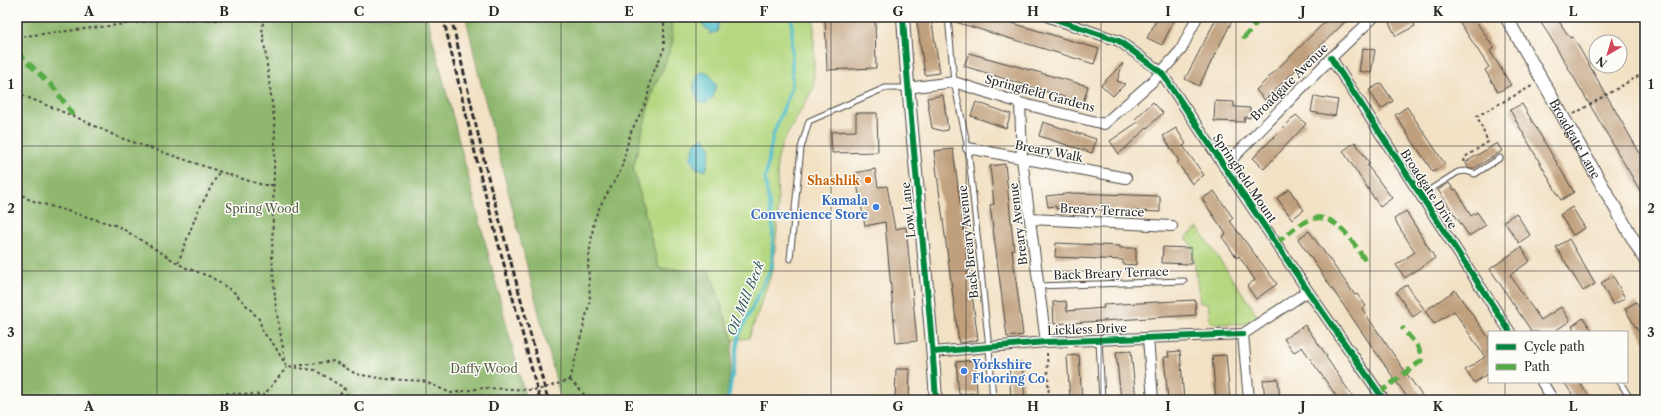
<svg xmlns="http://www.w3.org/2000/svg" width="1662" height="417" font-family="'Libre Caslon Text',serif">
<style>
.green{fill:#b4d77f;stroke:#708155}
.forest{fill:#8fb86e;stroke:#5d724c}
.water{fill:#50bdc9;stroke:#3e747a}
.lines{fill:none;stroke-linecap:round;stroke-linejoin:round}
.stream{stroke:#50bdc9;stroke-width:3.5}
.building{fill:#c09f7b}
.service-casing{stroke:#494642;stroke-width:7}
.minor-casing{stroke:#494642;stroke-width:12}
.tertiary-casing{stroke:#494642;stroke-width:14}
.path{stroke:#494642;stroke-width:2;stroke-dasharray:3 3;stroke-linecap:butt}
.service{stroke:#fff;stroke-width:5}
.minor{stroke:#fff;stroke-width:10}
.tertiary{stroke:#fff;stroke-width:12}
.rail{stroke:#2b2b2b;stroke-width:3;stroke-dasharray:6 3;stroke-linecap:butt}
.quiet{stroke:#54ab44;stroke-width:5;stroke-dasharray:10 5;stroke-linecap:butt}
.cycleway-casing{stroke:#fdfcf7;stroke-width:8}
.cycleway{stroke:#00873e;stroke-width:6}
.grid{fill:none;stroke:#2b2b2b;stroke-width:1;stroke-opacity:0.55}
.food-dot{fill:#e8710a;stroke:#fdfcf7;stroke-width:1.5}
.shop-dot{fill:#3f7fe0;stroke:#fdfcf7;stroke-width:1.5}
.labels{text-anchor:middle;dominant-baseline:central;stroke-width:3;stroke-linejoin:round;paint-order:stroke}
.street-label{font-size:12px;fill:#2b2b2b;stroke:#fdfcf7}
.food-label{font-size:12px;font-weight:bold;fill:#c56008;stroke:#fdfcf7;text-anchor:end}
.shop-label{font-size:12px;font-weight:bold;fill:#366cbe;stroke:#fdfcf7;text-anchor:end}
.park-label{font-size:12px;fill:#545f44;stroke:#fdfcf7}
.water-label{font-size:13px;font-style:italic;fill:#385e62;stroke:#fdfcf7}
.neatline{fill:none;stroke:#2b2b2b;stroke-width:1.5}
.grid-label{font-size:13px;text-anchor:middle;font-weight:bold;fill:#2b2b2b}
</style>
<rect width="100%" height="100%" fill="#fdfcf7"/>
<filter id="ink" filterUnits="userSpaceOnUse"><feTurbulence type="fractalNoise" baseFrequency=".025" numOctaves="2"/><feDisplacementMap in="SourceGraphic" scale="8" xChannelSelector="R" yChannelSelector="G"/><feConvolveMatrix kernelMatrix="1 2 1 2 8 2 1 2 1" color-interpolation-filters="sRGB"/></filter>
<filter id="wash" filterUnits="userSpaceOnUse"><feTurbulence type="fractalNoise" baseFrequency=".012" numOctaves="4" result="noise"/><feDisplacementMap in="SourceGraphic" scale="16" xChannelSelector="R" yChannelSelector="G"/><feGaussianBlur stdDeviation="0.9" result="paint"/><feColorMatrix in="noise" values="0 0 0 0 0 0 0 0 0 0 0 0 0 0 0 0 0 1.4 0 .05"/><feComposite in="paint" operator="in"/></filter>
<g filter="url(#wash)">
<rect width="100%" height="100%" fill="#f2e1c4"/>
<path class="green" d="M 670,17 L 814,17 L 814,87 L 782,144 L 777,162 L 778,218 L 773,269 L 749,338 L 733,340 L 710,272 L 659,268 L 633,168 L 653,89 L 665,64 L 673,40 Z
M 1198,228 L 1258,316 L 1245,324 L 1210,323 L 1208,303 L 1200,303 L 1192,247 L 1186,237 Z"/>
<path class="forest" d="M 39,17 L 427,17 L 526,400 L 17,400 L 17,20 Z
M 466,17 L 670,17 L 673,40 L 665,64 L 653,89 L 633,168 L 659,268 L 710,272 L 733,340 L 727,400 L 561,400 L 479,76 Z"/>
<path class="water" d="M 700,17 L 720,17 L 717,32 L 709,34 L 710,31 L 704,27 Z
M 701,72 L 709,73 L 716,85 L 713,98 L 706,103 L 700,103 C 693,92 691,82 701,72 Z
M 704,137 L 711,148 L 706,171 L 696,168 L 690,159 L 695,142 Z"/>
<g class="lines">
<path class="stream" d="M 728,400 L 739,335 L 772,266 L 773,228 L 765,179 L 773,135 L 792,87 L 792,17"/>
</g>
<g id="blocks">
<path class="building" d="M 825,17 L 875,17 L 876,68 L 827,70 Z
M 916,17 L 931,17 L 940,73 L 925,75 Z
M 952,17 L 992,17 L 1099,49 L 1094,64 L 952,21 Z
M 1158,17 L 1176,17 L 1162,45 L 1147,38 Z
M 1217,17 L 1234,17 L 1199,86 L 1185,79 Z
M 1330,17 L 1350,17 L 1265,100 L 1256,90 Z
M 1401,17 L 1412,17 L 1415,26 L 1396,36 L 1389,23 Z
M 1456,17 L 1473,17 L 1494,48 L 1490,51 L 1511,85 L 1498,92 L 1485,70 L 1489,67 Z
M 1537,17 L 1556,17 L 1570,38 L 1573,37 L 1642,157 L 1645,155 L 1645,199 L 1549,35 Z
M 1363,48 L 1375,50 L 1371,73 L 1359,71 Z
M 969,53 L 1088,86 L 1083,103 L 964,66 Z
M 1123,63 L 1117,81 L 1125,84 L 1113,96 L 1101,85 Z
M 1381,83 L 1393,101 L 1381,109 L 1369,90 Z
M 943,95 L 948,130 L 942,131 L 932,128 L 927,98 Z
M 1314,96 L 1338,100 L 1335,116 L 1311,112 Z
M 1215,101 L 1234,102 L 1234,107 L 1250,108 L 1250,118 L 1245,117 L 1244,122 L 1214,121 Z
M 976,102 L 1011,114 L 1006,128 L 971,116 Z
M 1153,102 L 1163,113 L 1119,154 L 1110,141 L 1138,122 L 1135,119 Z
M 1522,104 L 1574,192 L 1561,200 L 1510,110 Z
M 1407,107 L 1445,164 L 1433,172 L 1395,115 Z
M 856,113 L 877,113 L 878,152 L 832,153 L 831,132 L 856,131 Z
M 1296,115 L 1306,124 L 1264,169 L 1253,158 Z
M 1043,122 L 1096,139 L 1092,153 L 1039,136 Z
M 1176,128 L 1186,144 L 1183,146 L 1204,175 L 1192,184 L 1177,162 L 1179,161 L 1163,136 Z
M 1355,142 L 1370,164 L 1367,165 L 1392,198 L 1380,207 L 1343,151 Z
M 1497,143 L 1502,151 L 1473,169 L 1469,168 L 1466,162 Z
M 953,149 L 978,340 L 959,343 L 934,151 Z
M 1005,164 L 1014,250 L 1012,250 L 1023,335 L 1007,337 L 990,205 L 994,204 L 990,166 Z
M 875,169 L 878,187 L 887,186 L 895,229 L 906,227 L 917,341 L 896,343 L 885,222 L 865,226 L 855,173 Z
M 1449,183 L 1454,190 L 1456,189 L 1471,216 L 1477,212 L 1486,225 L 1469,236 L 1438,190 Z
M 1289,189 L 1304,210 L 1292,219 L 1277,198 Z
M 1214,191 L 1233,218 L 1230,221 L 1277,284 L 1256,299 L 1247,286 L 1255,280 L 1239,256 L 1237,258 L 1222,237 L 1226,234 L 1202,199 Z
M 1074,193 L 1160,196 L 1160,212 L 1070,208 L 1056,209 L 1056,206 L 1048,207 L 1046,196 Z
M 1572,207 L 1585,228 L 1573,235 L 1560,215 Z
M 1406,211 L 1435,258 L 1405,278 L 1396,265 L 1415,252 L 1394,219 Z
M 1516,213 L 1530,235 L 1519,243 L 1504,221 Z
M 1309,231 L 1355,295 L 1357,294 L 1366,306 L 1362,309 L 1425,400 L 1409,400 L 1377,354 L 1298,239 Z
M 1569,239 L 1595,284 L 1583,291 L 1556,247 Z
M 1056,243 L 1120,246 L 1120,248 L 1136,248 L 1136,265 L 1123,264 L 1123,260 L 1055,257 Z
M 1163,247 L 1191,248 L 1191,264 L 1162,263 Z
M 1521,247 L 1530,261 L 1510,275 L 1527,300 L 1541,320 L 1561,307 L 1570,321 L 1553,332 L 1532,332 L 1490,269 Z
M 1613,276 L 1625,298 L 1613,305 L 1601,283 Z
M 1407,285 L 1424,309 L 1413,317 L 1396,292 Z
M 1455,290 L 1489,338 L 1489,373 L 1474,383 L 1465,370 L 1485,357 L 1454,311 L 1434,324 L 1425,311 Z
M 1195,300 L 1196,315 L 1054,324 L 1053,302 L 1066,301 L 1067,311 L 1104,308 L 1103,305 Z
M 1636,302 L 1645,317 L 1645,343 L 1625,309 Z
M 1583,318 L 1593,332 L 1576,332 L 1572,326 Z
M 1305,325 L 1327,356 L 1326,357 L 1355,400 L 1339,400 L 1302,347 L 1294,352 L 1284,339 Z
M 1131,351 L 1136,400 L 1121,400 L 1116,352 Z
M 1180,351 L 1184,400 L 1168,400 L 1164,357 L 1169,357 L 1168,352 Z
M 1079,355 L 1082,400 L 1070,400 L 1067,356 Z
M 1226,355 L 1230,400 L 1216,400 L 1212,356 Z
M 975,360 L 977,393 L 959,394 L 956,362 Z
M 1022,362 L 1025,400 L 1011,400 L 1009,363 Z
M 896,369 L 910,369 L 909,400 L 895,400 Z
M 1278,379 L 1280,400 L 1265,400 L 1263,380 Z
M 1564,382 L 1579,382 L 1592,400 L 1576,400 Z"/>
</g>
</g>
<g filter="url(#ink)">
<use href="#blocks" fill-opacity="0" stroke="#494642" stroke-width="1"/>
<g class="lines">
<g class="service-casing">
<path id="service" d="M 948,17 L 954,82 L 968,148 L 989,348 L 993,400
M 1420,196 L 1458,172 L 1466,171 L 1475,174 L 1500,158
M 790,259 L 801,148 L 809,121 L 885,88 L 907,88
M 1038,286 L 1184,281
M 1099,340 L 1102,400
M 1620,382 L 1631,400"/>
</g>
<g class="minor-casing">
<path id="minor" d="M 1049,17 L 1119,41 L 1161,72 L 1308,291 L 1384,400
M 1331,58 L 1510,332
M 907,88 L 954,82 L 1020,103 L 1104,124 L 1154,80 L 1181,50 L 1197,17
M 1020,103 L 1022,159 L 1046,342
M 968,148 L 1126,178
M 1224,167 L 1331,58 L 1374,17
M 1031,219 L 1172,226
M 1148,338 L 1153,400
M 933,352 L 1046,342 L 1243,334
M 1542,382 L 1553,400
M 1249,400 L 1243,334 L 1308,291"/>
</g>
<g class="tertiary-casing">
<g id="tertiary">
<path d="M 903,17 C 911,145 928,272 936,400"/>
<path id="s1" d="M 1506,17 L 1645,260"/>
</g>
</g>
<path class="path" d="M 265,17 L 262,27 L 275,126 L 272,258 L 276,309 L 286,365
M 17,37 L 167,19 L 220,20 L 239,17
M 17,93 L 80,119 L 118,137 L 233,176 L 263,185 L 275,185
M 1574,114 L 1645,72
M 1464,162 L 1465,157 L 1488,142 L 1477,116 L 1532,86
M 17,192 L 30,200 L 118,226 L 184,267 L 211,277 L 235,293 L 259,319 L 263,332 L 274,345 L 287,367 L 334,361 L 356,374 L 386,379 L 423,381 L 451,393 L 483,388 L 538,390 L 570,380
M 178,263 L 197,213 L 219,172
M 1047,353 L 1049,400
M 289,367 L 315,370 L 344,388 L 351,400
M 570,380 L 590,300 L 588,263 L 594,221 L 600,206 L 621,170 L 630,134 L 647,100 L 651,78 L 664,49 L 664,17
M 570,380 L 583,393 L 587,400
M 264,395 L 267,400
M 210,400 L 223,393 L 264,395 L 287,367
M 337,400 L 344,388"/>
<use href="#service" class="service"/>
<use href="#minor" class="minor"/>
<use href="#tertiary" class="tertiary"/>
<path class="rail" d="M 443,17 L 481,178 L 540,400
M 451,17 L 488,177 L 548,400"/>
<path class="quiet" d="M 1243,39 L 1261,17
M 17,52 L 54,88 L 74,116
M 1276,243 C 1286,236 1297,225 1309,220 C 1335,209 1353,243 1365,260
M 1379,393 L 1421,361 C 1423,346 1409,339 1402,327"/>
<g class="cycleway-casing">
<path id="cycleway" d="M 903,17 C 911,145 928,272 936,400
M 1049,17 L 1119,41 L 1161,72 L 1308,291 L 1384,400
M 1331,58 L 1510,332
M 933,352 L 1046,342 L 1243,334"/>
</g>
<use href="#cycleway" class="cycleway"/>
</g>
</g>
<path class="grid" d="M 157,17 L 157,400M 292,17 L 292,400M 426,17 L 426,400M 561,17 L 561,400M 696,17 L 696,400M 831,17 L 831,400M 966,17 L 966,400M 1101,17 L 1101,400M 1236,17 L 1236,400M 1370,17 L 1370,400M 1505,17 L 1505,332M 17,146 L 1645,146M 17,271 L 1645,271M 1505,382 L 1505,400"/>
<circle class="food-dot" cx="868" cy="180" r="4"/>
<g class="shop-dot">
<circle cx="876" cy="207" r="4"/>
<circle cx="964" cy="371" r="4"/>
</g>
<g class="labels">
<g class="street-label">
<text transform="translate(1289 82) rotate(-45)">Broadgate Avenue</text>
<text transform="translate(1040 93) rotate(15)">Springfield Gardens</text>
<text stroke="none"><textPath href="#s1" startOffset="140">Broadgate Lane</textPath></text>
<text transform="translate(1049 151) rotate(11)">Breary Walk</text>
<text transform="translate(1245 178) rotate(56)">Springfield Mount</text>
<text transform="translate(1429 189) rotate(57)">Broadgate Drive</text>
<text transform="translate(908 210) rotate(-96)">Low Lane</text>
<text transform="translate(1102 210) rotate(3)">Breary Terrace</text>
<text transform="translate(1018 224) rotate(-97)">Breary Avenue</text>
<text transform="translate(968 242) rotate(-96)">Back Breary Avenue</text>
<text transform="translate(1111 273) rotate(-2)">Back Breary Terrace</text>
<text transform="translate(1087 329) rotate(-2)">Lickless Drive</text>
</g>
<g class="food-label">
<text x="860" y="180">Shashlik</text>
</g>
<g class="shop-label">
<text x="868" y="200">Kamala<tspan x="868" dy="14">Convenience Store</tspan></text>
<text x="972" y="364" text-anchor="start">Yorkshire<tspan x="972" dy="14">Flooring Co</tspan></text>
</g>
<g class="park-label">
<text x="262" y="208">Spring Wood</text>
<text x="484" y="368">Daffy Wood</text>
</g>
<g class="water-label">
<text transform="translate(745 298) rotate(-68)">Oil Mill Beck</text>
</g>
</g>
<rect width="1662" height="417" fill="none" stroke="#fdfcf7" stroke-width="44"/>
<rect x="1488" y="331" width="140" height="52" fill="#fdfcf7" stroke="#a9a8a5"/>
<rect x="1496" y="344" width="20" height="6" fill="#00873e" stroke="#a9a8a5"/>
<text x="1524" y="351" font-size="12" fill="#2b2b2b">Cycle path</text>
<rect x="1496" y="364" width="20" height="6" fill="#54ab44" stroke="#a9a8a5"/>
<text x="1524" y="371" font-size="12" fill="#2b2b2b">Path</text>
<g transform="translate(1608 54) rotate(218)"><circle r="19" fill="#fdfcf7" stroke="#a9a8a5"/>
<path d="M0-3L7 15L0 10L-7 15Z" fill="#d1495b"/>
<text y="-6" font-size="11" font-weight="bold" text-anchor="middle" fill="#2b2b2b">N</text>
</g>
<rect x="22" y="22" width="1618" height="373" class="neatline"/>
<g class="grid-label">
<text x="89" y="16">A</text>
<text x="224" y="16">B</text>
<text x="359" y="16">C</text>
<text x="494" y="16">D</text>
<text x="629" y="16">E</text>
<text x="764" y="16">F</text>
<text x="898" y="16">G</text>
<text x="1033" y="16">H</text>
<text x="1168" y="16">I</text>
<text x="1303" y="16">J</text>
<text x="1438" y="16">K</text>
<text x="1573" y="16">L</text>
<text x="11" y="89">1</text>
<text x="1651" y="89">1</text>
<text x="11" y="213">2</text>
<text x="1651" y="213">2</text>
<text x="11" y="337">3</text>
<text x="1651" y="337">3</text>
<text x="89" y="411">A</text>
<text x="224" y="411">B</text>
<text x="359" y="411">C</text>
<text x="494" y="411">D</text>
<text x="629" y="411">E</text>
<text x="764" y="411">F</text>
<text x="898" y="411">G</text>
<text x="1033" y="411">H</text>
<text x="1168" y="411">I</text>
<text x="1303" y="411">J</text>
<text x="1438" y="411">K</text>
<text x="1573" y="411">L</text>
</g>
</svg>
